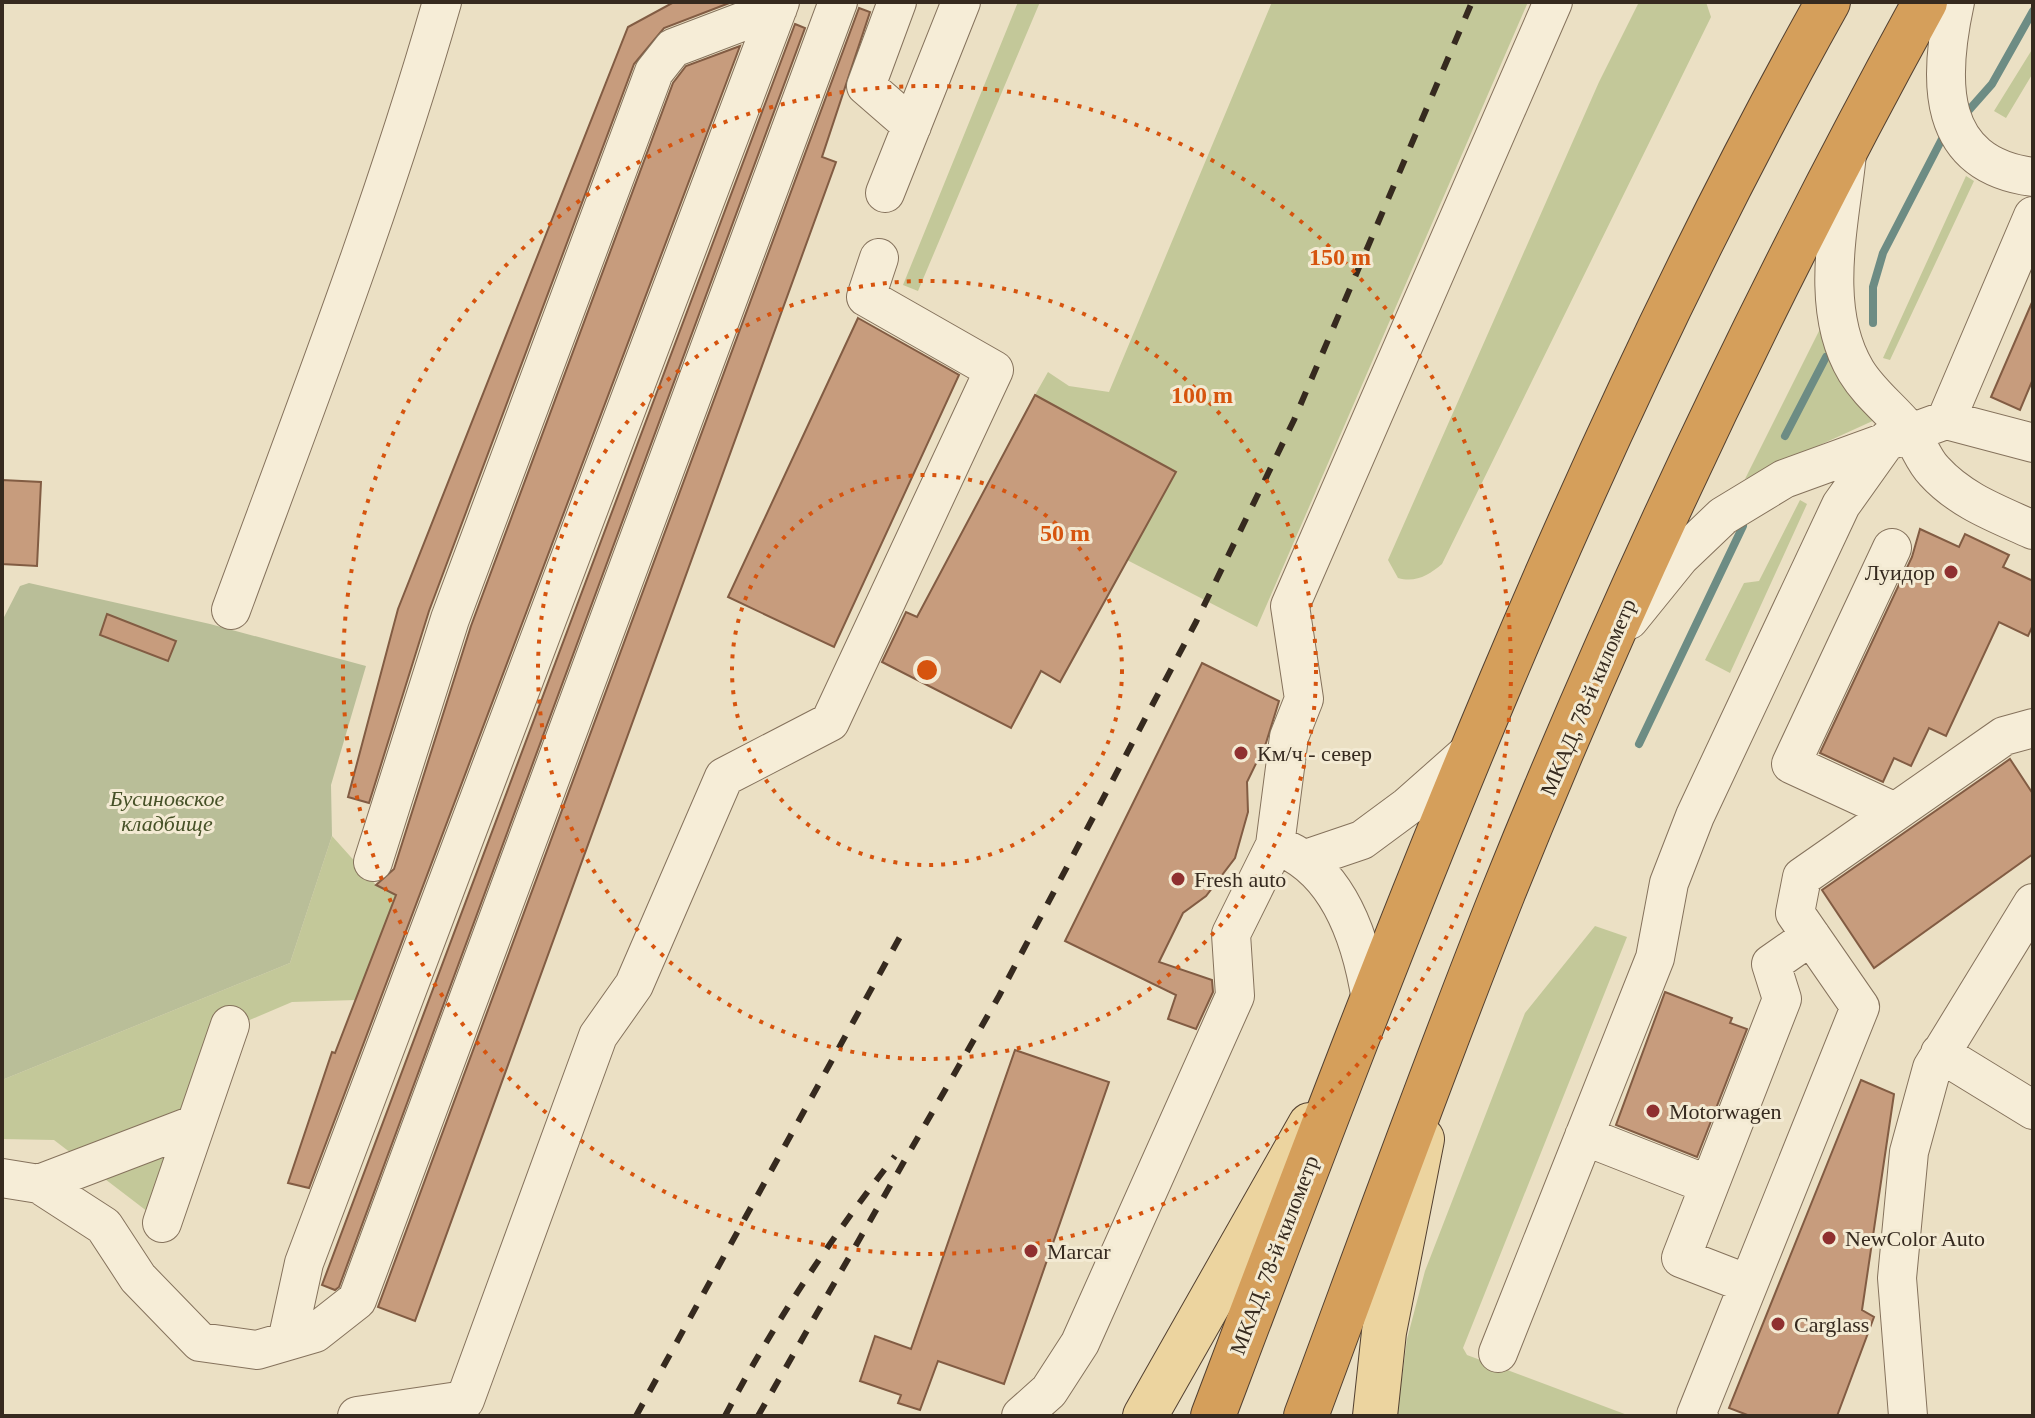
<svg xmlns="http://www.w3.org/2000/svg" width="2035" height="1418" font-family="Georgia,serif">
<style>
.green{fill:#c3c899}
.cemetery{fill:#b9be98}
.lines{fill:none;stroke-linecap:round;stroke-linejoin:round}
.stream{stroke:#6d8c84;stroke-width:8}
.building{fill:#c79c7d;stroke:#825c43;stroke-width:2}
.minor-casing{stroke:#85725c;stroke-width:40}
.major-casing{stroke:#534030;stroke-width:46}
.highway-casing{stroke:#534030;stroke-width:46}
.minor{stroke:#f6edd7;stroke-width:38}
.major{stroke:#ecd49f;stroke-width:44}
.highway{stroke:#d59f5b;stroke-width:44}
.rail{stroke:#362a1f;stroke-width:6;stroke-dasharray:14 14;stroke-linecap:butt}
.ring{fill:none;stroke:#d6540e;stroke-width:4;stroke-dasharray:4 8}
.poi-dot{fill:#8f3030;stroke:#f3ead3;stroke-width:3}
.labels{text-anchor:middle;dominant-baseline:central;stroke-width:6;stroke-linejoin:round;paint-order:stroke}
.poi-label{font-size:22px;fill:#362a1f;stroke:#f3ead3;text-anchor:start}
.street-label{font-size:22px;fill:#362a1f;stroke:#f3ead3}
.park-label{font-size:22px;font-style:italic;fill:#465127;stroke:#f3ead3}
.centre{fill:#d6540e;stroke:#f3ead3;stroke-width:4}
.ring-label{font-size:24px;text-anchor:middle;font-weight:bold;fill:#d6540e;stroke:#f3ead3;stroke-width:6;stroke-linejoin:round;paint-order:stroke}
</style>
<rect width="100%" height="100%" fill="#ebe0c4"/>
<path class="green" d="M 1018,2 L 1040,2 L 918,291 L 903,285 Z
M 1272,2 L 1528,2 L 1257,627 L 1127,560 L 1175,472 L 1035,395 L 1048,372 L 1069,386 L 1109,392 Z
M 1639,2 L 1706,2 L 1711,17 L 1442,564 C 1429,575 1416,583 1398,578 L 1388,560 L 1599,82 Z
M 2033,48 L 2033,73 L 2006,118 L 1994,111 Z
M 1966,176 L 1974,181 L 1890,360 L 1883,358 Z
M 1823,323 L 1877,419 L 1745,479 Z
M 1800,500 L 1807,504 L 1730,673 L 1705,660 L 1744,583 L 1759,581 Z
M 332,836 L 376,885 L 396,895 L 356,1000 L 292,1002 L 238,1025 L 169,1228 L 54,1140 L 2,1139 L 2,1080 L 290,963 Z
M 1595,926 L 1627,937 L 1463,1348 L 1467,1355 L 1630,1416 L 1397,1416 L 1407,1339 L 1425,1271 L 1525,1013 Z"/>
<path class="cemetery" d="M 29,583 L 210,624 L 366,666 L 331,785 L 332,836 L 290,963 L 2,1080 L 2,621 L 20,586 Z"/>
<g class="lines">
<path class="stream" d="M 1969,110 L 1992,84 L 2033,11
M 1873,323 L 1873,287 L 1883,253 L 1943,137
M 1785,436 L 1826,357
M 1639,744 L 1743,526"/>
</g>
<path class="building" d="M 674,2 L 732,2 L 664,28 L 634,64 L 429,611 L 369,803 L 348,797 L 398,609 L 628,27 Z
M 859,8 L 870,12 L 822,157 L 836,162 L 415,1321 L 378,1307 Z
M 795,24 L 805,28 L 339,1287 L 335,1290 L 322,1285 Z
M 740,46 L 309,1188 L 288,1183 L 332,1052 L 335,1053 L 396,895 L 376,885 L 394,869 L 471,626 L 673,83 L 686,66 Z
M 2033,300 L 2033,379 L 2020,410 L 1991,397 Z
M 858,318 L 959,375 L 834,647 L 728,597 Z
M 1035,395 L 1176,472 L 1060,682 L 1041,671 L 1011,728 L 882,662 L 906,612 L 917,617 Z
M 2,480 L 41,482 L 37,566 L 2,564 Z
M 1920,529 L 1959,547 L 1965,534 L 2009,555 L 2003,567 L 2033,581 L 2033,625 L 2028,636 L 1999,622 L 1946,736 L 1929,728 L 1911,766 L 1894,758 L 1883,782 L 1820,753 L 1912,557 Z
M 107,614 L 176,641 L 168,661 L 100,635 Z
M 1202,663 L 1279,701 L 1266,743 L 1247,782 L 1248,812 L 1235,858 L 1206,896 L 1183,913 L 1159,962 L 1212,980 L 1213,992 L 1196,1029 L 1168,1019 L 1176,995 L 1065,941 Z
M 2010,759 L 2033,794 L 2033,854 L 1874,968 L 1822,890 Z
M 1665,992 L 1732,1018 L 1730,1023 L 1747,1029 L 1697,1157 L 1616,1125 Z
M 1015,1050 L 1109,1082 L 1004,1384 L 938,1361 L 920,1410 L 898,1403 L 901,1395 L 860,1381 L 875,1336 L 911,1349 Z
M 1861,1080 L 1894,1094 L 1862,1310 L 1874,1317 L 1837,1416 L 1750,1416 L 1729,1408 Z"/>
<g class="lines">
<g class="minor-casing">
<path id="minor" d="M 897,2 L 866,86 L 912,126
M 1955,2 C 1938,80 1935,164 2033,177
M 1847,154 C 1840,223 1818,308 1856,371 C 1870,394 1891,409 1908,430 C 1918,442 1923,460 1934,471 C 1961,501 1998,514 2033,530
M 885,193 L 961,2
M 1946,420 L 2033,216
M 1892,548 L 1791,764 L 1895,812
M 231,610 C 305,409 383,208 442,2
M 1629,620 L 1680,557 L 1723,516 L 1784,479 L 1946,420 L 2033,443
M 1285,849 C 1341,875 1362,943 1371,1000
M 1306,859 L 1362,840 L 1408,806 L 1469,752
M 373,862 L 450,619 L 654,72 L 673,48 L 778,8
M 1940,1053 L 2033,1110
M 1584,1136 L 1709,1185
M 2,1178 L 39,1184 L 104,1226 L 138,1278 L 200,1342 L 257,1350 L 315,1333 L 357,1300 L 838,2
M 39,1184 L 196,1124
M 162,1223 L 230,1025
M 1748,1284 L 1681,1258 L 1782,999 L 1771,964 L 1811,936
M 287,1341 L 304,1263 L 780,2
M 1498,1353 L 1655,958 L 1669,883 L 1695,816 L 1841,505 L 1888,439
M 357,1416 L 465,1400 L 598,1036 L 634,985 L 724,777 L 830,722 L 994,370 L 866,297 L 879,258
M 1021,1416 L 1049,1391 L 1080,1343 L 1235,996 L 1231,934 L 1275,845 L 1289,737 L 1304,699 L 1290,606 L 1553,2
M 1699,1416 L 1696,1415 L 1860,1007 L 1795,913 L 1802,877 L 2004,736 L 2033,728
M 1908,1416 L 1897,1278 L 1909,1152 L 1932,1068 L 2033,903"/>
</g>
<g class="major-casing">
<path id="major" d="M 1145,1416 L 1310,1125
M 1375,1416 L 1384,1332 L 1422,1139"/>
</g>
<g class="highway-casing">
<path id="highway" d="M 1213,1416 C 1395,935 1576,452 1828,2
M 1306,1416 C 1371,1241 1434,1066 1503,893 C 1626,588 1767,290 1925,2"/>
</g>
<use href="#minor" class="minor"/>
<use href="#major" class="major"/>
<use href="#highway" class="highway"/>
<path class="rail" d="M 636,1416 L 906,926
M 725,1416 C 773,1324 831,1238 895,1156
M 758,1416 L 999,996 L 1196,622 L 1294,420 L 1472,2"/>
</g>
<g class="ring">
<circle cx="927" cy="670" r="195"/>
<circle cx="927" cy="670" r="389"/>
<circle cx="927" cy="670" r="584"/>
</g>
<g class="poi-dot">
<circle cx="1951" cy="572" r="8"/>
<circle cx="1241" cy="753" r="8"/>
<circle cx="1178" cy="879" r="8"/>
<circle cx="1653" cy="1111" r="8"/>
<circle cx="1829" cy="1238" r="8"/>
<circle cx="1031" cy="1251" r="8"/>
<circle cx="1778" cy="1324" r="8"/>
</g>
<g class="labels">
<g class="poi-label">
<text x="1935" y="572" text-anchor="end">Луидор</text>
<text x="1257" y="753">Км/ч - север</text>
<text x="1194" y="879">Fresh auto</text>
<text x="1669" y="1111">Motorwagen</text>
<text x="1845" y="1238">NewColor Auto</text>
<text x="1047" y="1251">Marcar</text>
<text x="1794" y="1324">Carglass</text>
</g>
<g class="street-label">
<text transform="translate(1588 697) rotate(-67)">МКАД, 78-й километр</text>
<text transform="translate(1274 1255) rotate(-69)">МКАД, 78-й километр</text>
</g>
<g class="park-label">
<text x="167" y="798">Бусиновское<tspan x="167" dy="25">кладбище</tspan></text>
</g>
</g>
<circle cx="927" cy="670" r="12" class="centre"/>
<g class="ring-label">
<text x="1340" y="265">150 m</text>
<text x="1202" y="403">100 m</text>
<text x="1065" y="541">50 m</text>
</g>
<rect width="2035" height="1418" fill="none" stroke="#362a1f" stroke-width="8"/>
</svg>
